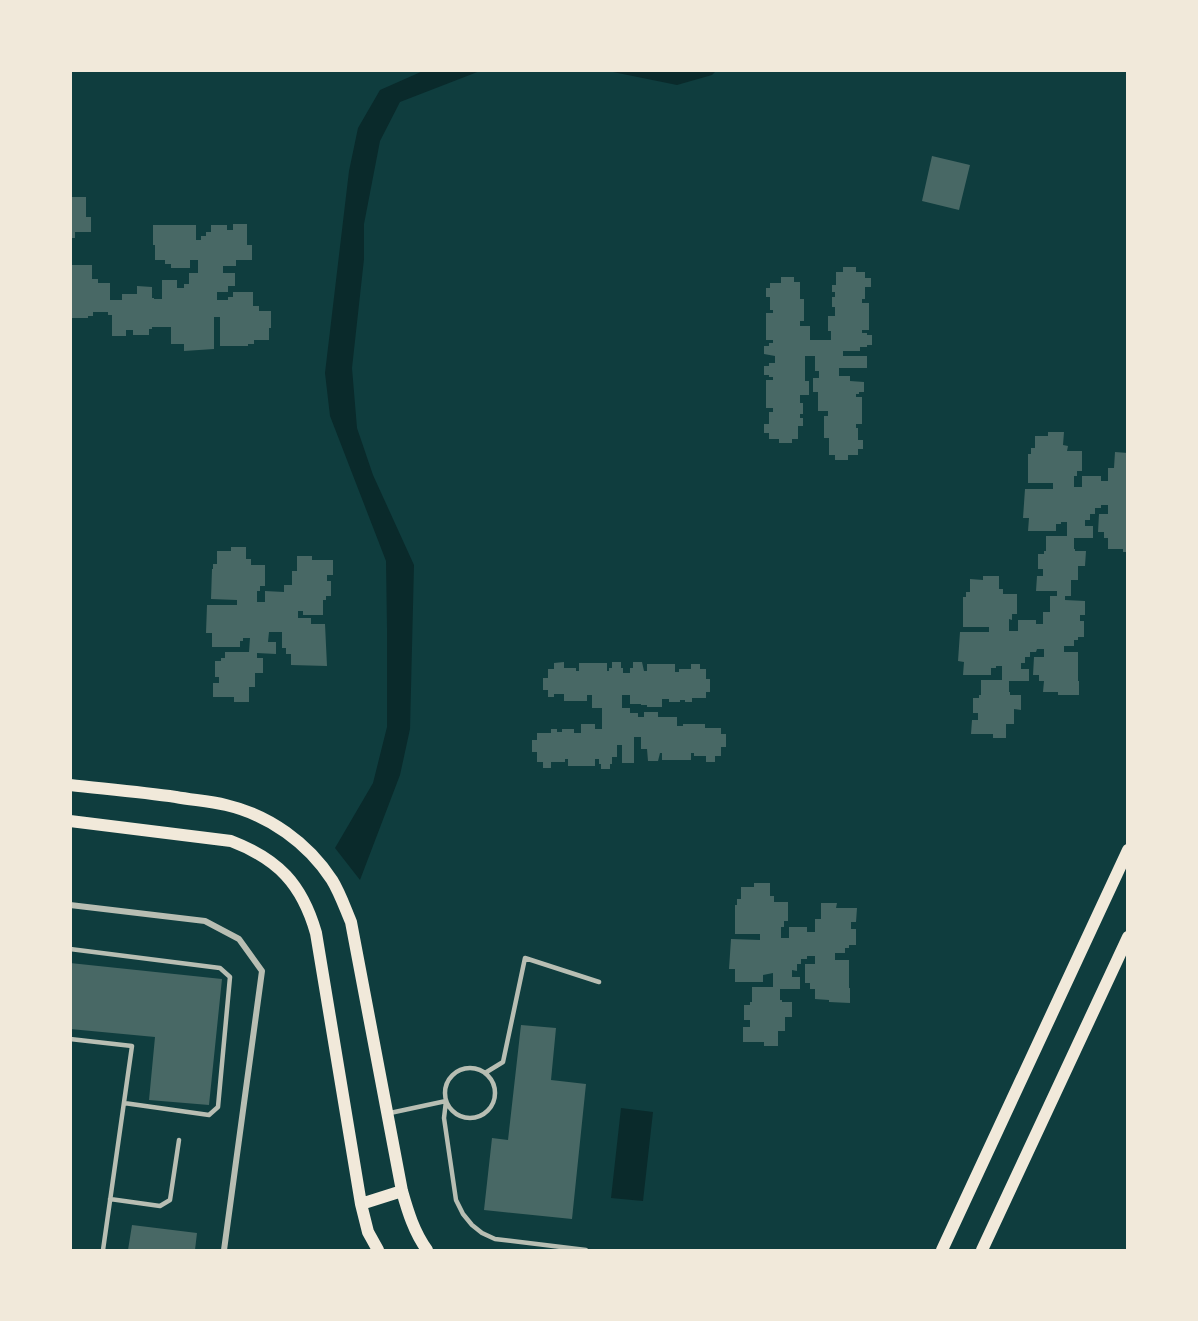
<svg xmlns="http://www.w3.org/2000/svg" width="1198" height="1321" font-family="Quicksand,sans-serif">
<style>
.water{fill:#0a2a2b}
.building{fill:#486865}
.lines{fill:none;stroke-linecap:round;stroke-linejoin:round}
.service{stroke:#b8beb3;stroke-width:4.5}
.minor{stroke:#b8beb3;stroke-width:6}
.secondary{stroke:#f1e9da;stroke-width:12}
</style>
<rect width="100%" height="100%" fill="#0f3d3e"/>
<path class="water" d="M 423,71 L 480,71 L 400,102 L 380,141 L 364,224 L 364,259 L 352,368 L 357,428 L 373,475 L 414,565 L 410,729 L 400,775 L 360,880 L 335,848 L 373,783 L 387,727 L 387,628 L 386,561 L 330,416 L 325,373 L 349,171 L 358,128 L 380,90 Z
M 608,71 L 716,70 L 716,71 L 712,75 L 677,85 Z
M 621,1108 L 653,1112 L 643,1201 L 611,1198 Z"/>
<path class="building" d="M 932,156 L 970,165 L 959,210 L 922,201 Z
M 72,197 L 86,197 L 86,217 L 91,217 L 91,232 L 75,232 L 75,238 L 70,238 L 70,203 L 72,203 Z
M 233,224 L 247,224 L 247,245 L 252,245 L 252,260 L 236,260 L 236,266 L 223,266 L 223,273 L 235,273 L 235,286 L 228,286 L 228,292 L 217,292 L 217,300 L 228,300 L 228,297 L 233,297 L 233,292 L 253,292 L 253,306 L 259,306 L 259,311 L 271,311 L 271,328 L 269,328 L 269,340 L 254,340 L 254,344 L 248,344 L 248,346 L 220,346 L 220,317 L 214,317 L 214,349 L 184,351 L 184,344 L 171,344 L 171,327 L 152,327 L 152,329 L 149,329 L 149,335 L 133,335 L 133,330 L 126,330 L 126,336 L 112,336 L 112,315 L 108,315 L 108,312 L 93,312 L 93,316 L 88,316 L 88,318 L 70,318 L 70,273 L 72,273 L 72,265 L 92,265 L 92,279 L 98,279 L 98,283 L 110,283 L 110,300 L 122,300 L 122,294 L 137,294 L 137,286 L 152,287 L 152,298 L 154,298 L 154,299 L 162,299 L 162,280 L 177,280 L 177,288 L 184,288 L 184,284 L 189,284 L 189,273 L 198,273 L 198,260 L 190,260 L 190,268 L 171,268 L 171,264 L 165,264 L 165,260 L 155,260 L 155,245 L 153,245 L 153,225 L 196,225 L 196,240 L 201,240 L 201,236 L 206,236 L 206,232 L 211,232 L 211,225 L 227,225 L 227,230 L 233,230 Z
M 843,267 L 856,267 L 856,272 L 865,272 L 865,278 L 871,278 L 871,287 L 865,287 L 865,299 L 862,299 L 862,303 L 869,303 L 869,330 L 862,330 L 862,333 L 867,333 L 867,335 L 872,335 L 872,345 L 867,345 L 867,347 L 860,347 L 860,351 L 843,351 L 843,356 L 867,356 L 867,368 L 839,368 L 839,376 L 850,376 L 850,381 L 864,382 L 864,392 L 859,392 L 859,394 L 856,394 L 856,397 L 862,397 L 862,424 L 856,424 L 856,428 L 858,428 L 858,440 L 863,440 L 863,449 L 858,449 L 858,455 L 848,455 L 848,460 L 835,460 L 835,455 L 829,455 L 829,438 L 824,438 L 824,416 L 828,416 L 828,411 L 818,411 L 818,392 L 813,392 L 813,378 L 819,378 L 819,371 L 815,371 L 815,356 L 805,356 L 805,381 L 809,381 L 809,395 L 800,395 L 800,403 L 803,403 L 803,414 L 800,414 L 800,418 L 803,418 L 803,426 L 798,426 L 798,439 L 792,439 L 792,443 L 779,443 L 779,439 L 769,439 L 769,433 L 764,433 L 764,424 L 769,424 L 769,412 L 773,412 L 773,408 L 766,408 L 766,380 L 773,380 L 773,377 L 769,377 L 769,375 L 764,375 L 764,366 L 769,366 L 769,363 L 775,363 L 775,356 L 764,354 L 764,346 L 769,346 L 769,343 L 773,343 L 773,340 L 766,340 L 766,313 L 773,313 L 773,310 L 770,310 L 770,297 L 766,297 L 766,288 L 770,288 L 770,283 L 781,283 L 781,277 L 794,277 L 794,282 L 800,282 L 800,299 L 804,299 L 804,321 L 800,321 L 800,326 L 810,326 L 810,340 L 831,340 L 831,331 L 828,331 L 828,316 L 835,316 L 835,307 L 832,307 L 832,297 L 835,297 L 835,292 L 832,292 L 832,285 L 836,285 L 836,272 L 843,272 Z
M 1048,432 L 1064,432 L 1063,445 L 1068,446 L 1067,451 L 1082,451 L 1082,471 L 1077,471 L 1077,476 L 1074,476 L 1074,487 L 1082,487 L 1082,476 L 1101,476 L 1101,481 L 1108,481 L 1108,468 L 1114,468 L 1115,452 L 1128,453 L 1128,552 L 1123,552 L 1123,549 L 1108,549 L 1108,538 L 1104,538 L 1104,532 L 1098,532 L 1099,514 L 1108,514 L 1108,505 L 1101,505 L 1101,508 L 1095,508 L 1095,514 L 1090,514 L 1090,520 L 1085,520 L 1085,526 L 1093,526 L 1093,538 L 1074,538 L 1074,549 L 1075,549 L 1075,551 L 1086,551 L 1085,566 L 1078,566 L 1078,580 L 1071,580 L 1071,596 L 1065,596 L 1065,600 L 1085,601 L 1085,615 L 1080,615 L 1080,621 L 1084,621 L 1084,637 L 1078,637 L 1078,640 L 1074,640 L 1074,646 L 1064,646 L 1064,652 L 1078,652 L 1078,681 L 1079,681 L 1079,695 L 1058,695 L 1058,692 L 1043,692 L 1044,681 L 1039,681 L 1039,675 L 1033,675 L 1034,657 L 1044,657 L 1044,649 L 1037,649 L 1036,652 L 1030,652 L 1030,657 L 1025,657 L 1025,663 L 1021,663 L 1021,669 L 1029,669 L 1029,681 L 1009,681 L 1009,692 L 1010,692 L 1010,695 L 1021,695 L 1021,710 L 1014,709 L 1014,724 L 1006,724 L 1006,738 L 993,738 L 993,734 L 971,734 L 972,720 L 978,720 L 978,713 L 973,713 L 973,698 L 979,698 L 979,695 L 981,695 L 981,680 L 1002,680 L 1002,666 L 996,666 L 996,668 L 991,668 L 991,675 L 963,675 L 964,662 L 958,661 L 960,632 L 989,632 L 989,627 L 963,627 L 963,597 L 966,597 L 966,592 L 970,592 L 970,579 L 983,580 L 983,576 L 999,576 L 999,589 L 1003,589 L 1003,594 L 1017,594 L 1017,614 L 1012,614 L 1012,620 L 1009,619 L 1009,631 L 1018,631 L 1018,620 L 1036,620 L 1036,624 L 1043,624 L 1043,612 L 1050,612 L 1050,596 L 1057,596 L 1057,591 L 1036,591 L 1037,576 L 1043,576 L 1043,569 L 1038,569 L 1038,554 L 1044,554 L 1044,551 L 1046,551 L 1046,536 L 1067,536 L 1067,522 L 1061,522 L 1061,524 L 1056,524 L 1056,531 L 1028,531 L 1029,518 L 1023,518 L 1025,489 L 1053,489 L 1053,483 L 1028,483 L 1028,454 L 1031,454 L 1031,448 L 1035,448 L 1035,436 L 1048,436 Z
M 231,547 L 246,547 L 246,559 L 251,559 L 251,565 L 265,565 L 265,586 L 260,586 L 260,591 L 257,591 L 257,602 L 265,602 L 265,591 L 284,592 L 284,585 L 292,585 L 292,571 L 297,571 L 297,556 L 312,556 L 312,560 L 333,560 L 333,575 L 327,575 L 327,581 L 331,581 L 331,596 L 326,596 L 326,600 L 323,600 L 323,615 L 303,615 L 303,611 L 298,611 L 298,618 L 311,618 L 311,624 L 325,624 L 327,666 L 291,665 L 291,654 L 286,654 L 286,648 L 282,648 L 282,632 L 269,632 L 268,642 L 276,642 L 276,654 L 257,653 L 257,658 L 263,658 L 263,673 L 255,673 L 255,687 L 249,687 L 249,702 L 234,702 L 234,697 L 213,697 L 213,683 L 219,683 L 219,677 L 215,677 L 215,661 L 221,661 L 221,658 L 225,658 L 225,652 L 249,652 L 250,638 L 243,638 L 243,641 L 240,641 L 240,647 L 212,647 L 212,633 L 206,633 L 207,605 L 237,605 L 237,600 L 211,599 L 212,569 L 213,569 L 213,564 L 217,564 L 217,551 L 231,551 Z
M 564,662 L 564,668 L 576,668 L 576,671 L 579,671 L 579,663 L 607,663 L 607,671 L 609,671 L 609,668 L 612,668 L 612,662 L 621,662 L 621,668 L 623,668 L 623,673 L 630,673 L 630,668 L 633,668 L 633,662 L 642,662 L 644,671 L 647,671 L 647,664 L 675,664 L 675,672 L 679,672 L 679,669 L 691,669 L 691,664 L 700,664 L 700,669 L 706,669 L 706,679 L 710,679 L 710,692 L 706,692 L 706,698 L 692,698 L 692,702 L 685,702 L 685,700 L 680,700 L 680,702 L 669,702 L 669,699 L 662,699 L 662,707 L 647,707 L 647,705 L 641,705 L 641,704 L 630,704 L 630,695 L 622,695 L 622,708 L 630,708 L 630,713 L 638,713 L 638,717 L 644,717 L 644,712 L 658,712 L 658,717 L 677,717 L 677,726 L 683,726 L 683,724 L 705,724 L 705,728 L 721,728 L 721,734 L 726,734 L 726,747 L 721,747 L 721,756 L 715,756 L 715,762 L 706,762 L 706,756 L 694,756 L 694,753 L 691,753 L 691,760 L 662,760 L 662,753 L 660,753 L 658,761 L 648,761 L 647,749 L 641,749 L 641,737 L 634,737 L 634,763 L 622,763 L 622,745 L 617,745 L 617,757 L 612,757 L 612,764 L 610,764 L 610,769 L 601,769 L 601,764 L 599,764 L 599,759 L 595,759 L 595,766 L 568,766 L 568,759 L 565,759 L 565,762 L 551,762 L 551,768 L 543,768 L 543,762 L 537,762 L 537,752 L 532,752 L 532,740 L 537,740 L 537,733 L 551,733 L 551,729 L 557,729 L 557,732 L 562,732 L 562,729 L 574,729 L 574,733 L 581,733 L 581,724 L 595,724 L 595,729 L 602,729 L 602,708 L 592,708 L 592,695 L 587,695 L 587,701 L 564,701 L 564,694 L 554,694 L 554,697 L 548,697 L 548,690 L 543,690 L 543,678 L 548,678 L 548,669 L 554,669 L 554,663 Z
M 754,883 L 770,883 L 770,896 L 774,896 L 774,902 L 788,902 L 788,921 L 784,921 L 784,927 L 781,927 L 781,938 L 789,938 L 789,927 L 807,927 L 807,932 L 815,932 L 815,919 L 821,919 L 821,903 L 837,903 L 836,908 L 857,908 L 856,922 L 851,922 L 851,929 L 856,929 L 856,945 L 849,945 L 849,948 L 845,948 L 845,953 L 835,953 L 835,960 L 849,960 L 849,988 L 850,988 L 850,1003 L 829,1002 L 829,1000 L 815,999 L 815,989 L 810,989 L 810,983 L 805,983 L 805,964 L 815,964 L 815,956 L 807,956 L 807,959 L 801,959 L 801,964 L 797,964 L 797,971 L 792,970 L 792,977 L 800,977 L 800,989 L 780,989 L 780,1000 L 782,1000 L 782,1002 L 792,1002 L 792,1017 L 785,1017 L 785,1031 L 778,1031 L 778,1046 L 764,1046 L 764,1042 L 743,1042 L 743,1027 L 750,1027 L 750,1020 L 744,1020 L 744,1005 L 750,1005 L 750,1002 L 752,1002 L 752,987 L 773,987 L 773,973 L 763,975 L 763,982 L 735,982 L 735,969 L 729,969 L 731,939 L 760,940 L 760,934 L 735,934 L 735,905 L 737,905 L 737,899 L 741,899 L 741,887 L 754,887 Z
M 70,963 L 222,979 L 209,1105 L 149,1100 L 155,1037 L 70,1029 Z
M 521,1025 L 556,1028 L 551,1080 L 586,1084 L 572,1219 L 484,1210 L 492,1138 L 508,1140 Z
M 132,1225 L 197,1233 L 195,1250 L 128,1250 Z"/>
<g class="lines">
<path class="service" d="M 70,949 L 220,968 L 230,977 L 218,1107 L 209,1115 L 124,1103
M 70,1039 L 132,1046 L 103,1250
M445 1093a25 25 0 1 1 50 0a25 25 0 1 1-50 0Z
M 485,1073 L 503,1062 L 525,958 L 599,982
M 390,1113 L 446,1101 L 444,1118 L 456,1200 L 463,1214 L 472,1225 L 482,1233 L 495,1239 L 586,1250
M 110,1199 L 160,1206 L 170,1200 L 179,1140"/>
<path class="minor" d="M 70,905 L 205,921 L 239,939 L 262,971 L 224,1250"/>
<path class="secondary" d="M 70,785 C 106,789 141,792 176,797 C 192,800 209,801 226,805 C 269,815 308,843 332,880 C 340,893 345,908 351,922 L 402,1191 C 408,1212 414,1232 427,1250
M 70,821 L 231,841 C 278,859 302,884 316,933 L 361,1204 L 368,1232 L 378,1250
M 361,1204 L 402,1191
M 942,1250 L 1128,850
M 982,1250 L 1128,937"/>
</g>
<rect width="1198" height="1321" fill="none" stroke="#f1e9da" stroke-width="144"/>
</svg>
